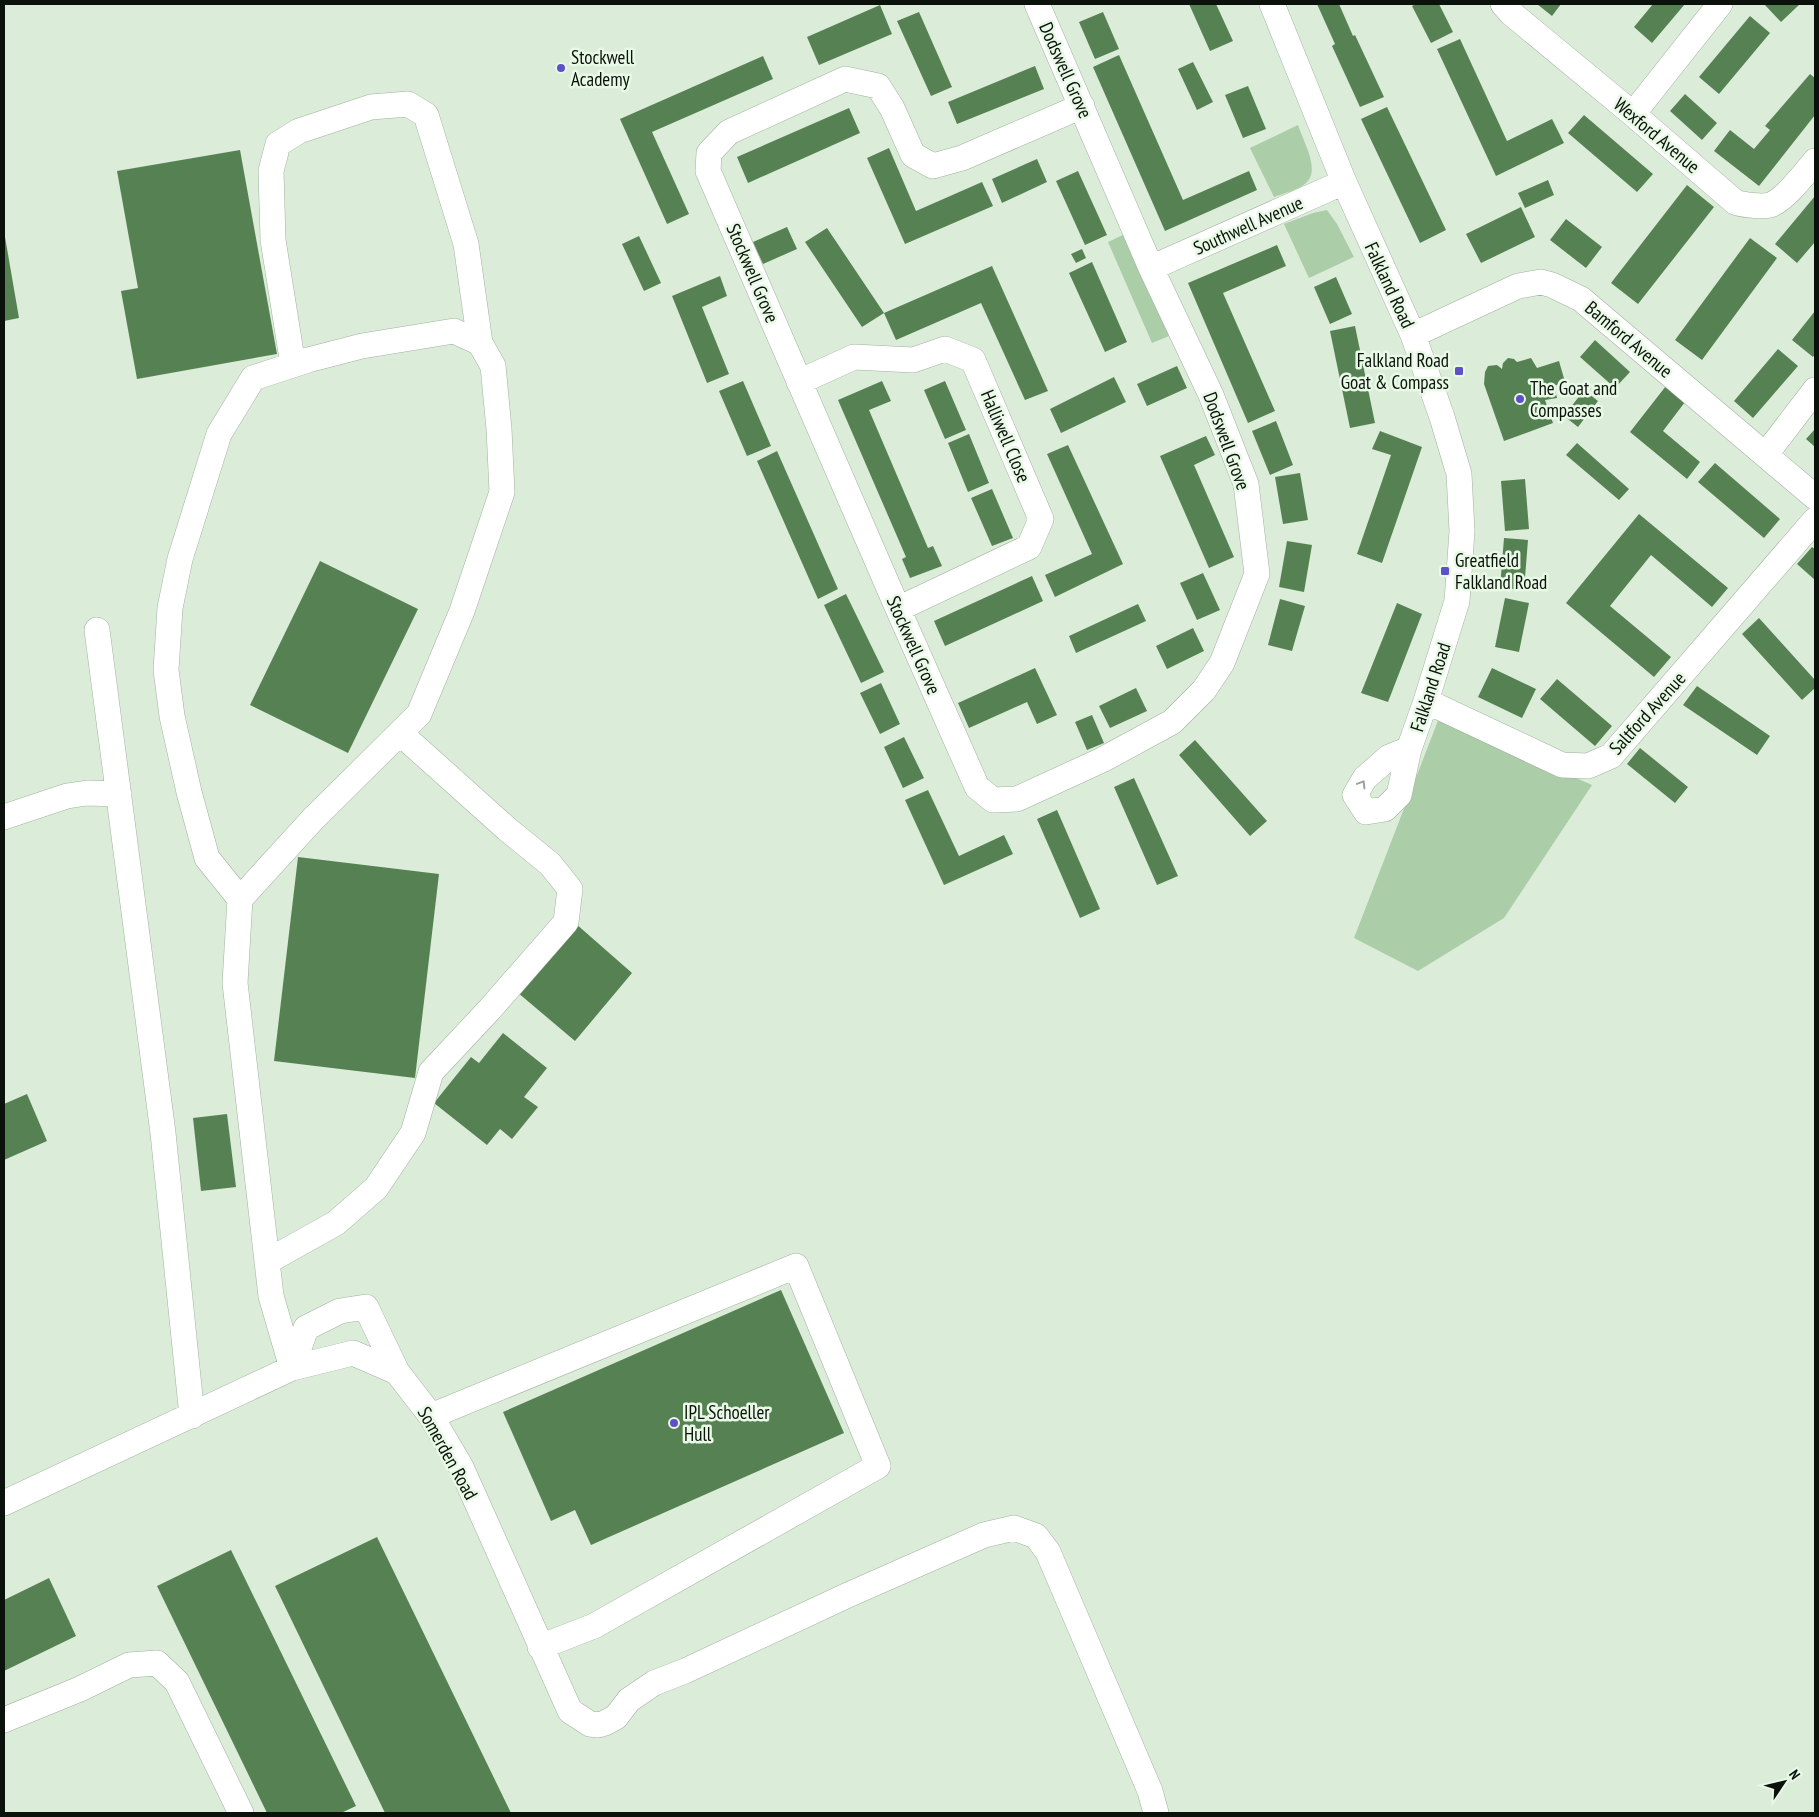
<svg xmlns="http://www.w3.org/2000/svg" width="1819" height="1817" font-family="'PT Sans Narrow',sans-serif">
<style>
.green{fill:#abcda7}
.building{fill:#568253}
.lines{fill:none;stroke-linecap:round;stroke-linejoin:round}
.minor-casing{stroke:#a1b2a0;stroke-width:26}
.minor{stroke:#fff;stroke-width:25}
.oneway{stroke:#9da09d}
.poi-dot{fill:#5d50c9;stroke:#e8f9e6;stroke-width:2}
.labels{text-anchor:middle;dominant-baseline:central;stroke-width:5;stroke-linejoin:round;paint-order:stroke}
.poi-label{font-size:19px;fill:#0b110b;stroke:#e8f9e6;text-anchor:start}
.street-label{font-size:19px;fill:#0b110b;stroke:#e8f9e6}
</style>
<rect width="100%" height="100%" fill="#dbecd9"/>
<path class="green" d="M 1298,125 C 1303,141 1321,170 1306,183 C 1300,189 1282,194 1274,197 L 1250,148 Z
M 1327,210 L 1337,224 L 1354,257 L 1309,278 L 1284,224 L 1313,213 Z
M 1125,234 L 1169,336 L 1152,343 L 1108,242 Z
M 1439,718 L 1592,785 L 1504,918 L 1418,971 L 1354,938 Z"/>
<path class="building" d="M 1189,4 L 1216,4 L 1233,41 L 1210,51 Z
M 1317,4 L 1339,4 L 1353,36 L 1355,35 L 1384,97 L 1360,107 L 1332,46 L 1335,44 Z
M 1416,4 L 1439,4 L 1453,32 L 1431,43 L 1412,6 Z
M 1537,4 L 1561,4 L 1552,16 Z
M 1653,4 L 1685,4 L 1652,43 L 1634,27 Z
M 1764,4 L 1800,4 L 1781,22 Z
M 880,5 L 892,34 L 819,65 L 807,37 Z
M 919,12 L 952,87 L 931,96 L 897,21 Z
M 1103,12 L 1119,49 L 1095,59 L 1079,22 Z
M 1750,16 L 1770,33 L 1719,94 L 1699,77 Z
M 1460,39 L 1507,141 L 1552,119 L 1564,143 L 1496,176 L 1437,49 Z
M 1119,55 L 1183,200 L 1249,171 L 1257,190 L 1165,231 L 1093,67 Z
M 763,56 L 773,79 L 652,132 L 689,214 L 667,224 L 620,119 Z
M 1193,62 L 1213,102 L 1197,110 L 1178,69 Z
M 1035,66 L 1044,89 L 957,124 L 948,102 Z
M 1810,74 L 1815,78 L 1815,115 L 1759,186 L 1714,151 L 1730,130 L 1754,149 L 1770,130 L 1765,126 Z
M 1248,86 L 1266,129 L 1243,138 L 1225,95 Z
M 1685,94 L 1717,123 L 1702,140 L 1670,111 Z
M 1387,107 L 1446,230 L 1420,243 L 1361,119 Z
M 849,108 L 860,133 L 748,183 L 737,157 Z
M 1584,115 L 1653,174 L 1637,192 L 1568,133 Z
M 889,148 L 916,211 L 982,182 L 993,206 L 905,244 L 867,158 Z
M 240,150 L 277,354 L 137,379 L 121,291 L 138,288 L 117,171 Z
M 1037,159 L 1047,182 L 1002,203 L 992,179 Z
M 1078,171 L 1107,235 L 1085,245 L 1056,181 Z
M 1548,180 L 1554,195 L 1525,208 L 1518,193 Z
M 1687,185 L 1714,207 L 1638,304 L 1611,283 Z
M 1815,196 L 1815,242 L 1797,263 L 1775,244 Z
M 1521,207 L 1535,237 L 1481,263 L 1466,234 Z
M 1566,219 L 1602,247 L 1586,268 L 1550,240 Z
M 787,227 L 797,249 L 763,264 L 753,242 Z
M 827,228 L 884,313 L 862,327 L 805,242 Z
M 4,231 L 19,318 L 4,321 Z
M 639,236 L 661,283 L 644,291 L 622,244 Z
M 1750,238 L 1777,258 L 1702,360 L 1675,340 Z
M 1277,245 L 1286,266 L 1223,293 L 1275,411 L 1248,423 L 1188,283 Z
M 1082,249 L 1086,258 L 1076,263 L 1071,254 Z
M 1092,262 L 1127,342 L 1105,352 L 1069,273 Z
M 992,266 L 1048,391 L 1025,400 L 981,303 L 896,340 L 884,313 Z
M 720,276 L 727,296 L 702,307 L 729,374 L 707,383 L 672,296 Z
M 1336,277 L 1352,314 L 1330,324 L 1314,287 Z
M 1815,311 L 1815,354 L 1813,357 L 1792,340 Z
M 1355,326 L 1375,423 L 1350,428 L 1330,331 Z
M 1595,340 L 1630,372 L 1615,388 L 1580,357 Z
M 1778,349 L 1798,366 L 1753,418 L 1734,401 Z
M 1508,358 L 1514,359 L 1517,362 L 1531,358 L 1537,368 L 1559,361 L 1565,382 L 1554,386 L 1557,398 L 1545,400 L 1553,423 L 1504,441 L 1484,384 L 1485,372 L 1488,366 L 1497,365 L 1502,369 L 1503,363 Z
M 1177,366 L 1187,388 L 1147,406 L 1137,384 Z
M 1114,377 L 1126,402 L 1061,433 L 1050,409 Z
M 743,381 L 771,446 L 747,456 L 719,391 Z
M 882,381 L 891,401 L 869,410 L 928,548 L 933,546 L 942,566 L 910,578 L 902,559 L 906,557 L 838,400 Z
M 945,381 L 966,430 L 945,439 L 924,390 Z
M 1666,386 L 1685,402 L 1663,431 L 1700,462 L 1687,479 L 1630,432 Z
M 1584,390 L 1598,401 L 1578,427 L 1564,416 Z
M 1276,421 L 1293,465 L 1270,475 L 1252,431 Z
M 1815,429 L 1815,447 L 1806,439 Z
M 1380,431 L 1422,447 L 1382,563 L 1357,554 L 1391,455 L 1372,449 Z
M 969,434 L 989,483 L 968,492 L 948,443 Z
M 1206,436 L 1215,455 L 1194,465 L 1234,557 L 1209,568 L 1160,456 Z
M 1577,443 L 1629,489 L 1619,500 L 1566,455 Z
M 1068,445 L 1123,564 L 1055,597 L 1045,575 L 1092,554 L 1047,454 Z
M 777,451 L 838,589 L 818,599 L 757,461 Z
M 1715,463 L 1780,519 L 1764,538 L 1698,482 Z
M 1300,473 L 1308,520 L 1283,524 L 1275,477 Z
M 1525,479 L 1529,529 L 1505,531 L 1501,481 Z
M 992,489 L 1013,538 L 992,546 L 971,498 Z
M 1639,514 L 1728,588 L 1712,607 L 1651,555 L 1610,606 L 1671,657 L 1654,677 L 1566,603 Z
M 1504,538 L 1528,540 L 1524,590 L 1500,588 Z
M 1287,541 L 1312,545 L 1304,592 L 1279,587 Z
M 1812,547 L 1815,549 L 1815,580 L 1797,564 Z
M 320,561 L 418,609 L 348,753 L 250,705 Z
M 1203,573 L 1220,610 L 1197,620 L 1180,583 Z
M 1032,576 L 1043,601 L 945,646 L 934,621 Z
M 846,594 L 884,672 L 861,683 L 824,605 Z
M 1505,598 L 1529,603 L 1519,652 L 1495,647 Z
M 1280,599 L 1305,606 L 1292,651 L 1268,645 Z
M 1397,603 L 1422,614 L 1388,702 L 1361,693 Z
M 1138,604 L 1146,621 L 1076,653 L 1069,636 Z
M 1759,618 L 1815,680 L 1815,688 L 1802,700 L 1742,634 Z
M 1193,628 L 1204,651 L 1167,669 L 1156,646 Z
M 1035,668 L 1057,715 L 1037,724 L 1027,702 L 969,728 L 958,703 Z
M 1492,668 L 1536,689 L 1522,718 L 1478,697 Z
M 1557,679 L 1612,726 L 1595,746 L 1540,699 Z
M 881,683 L 900,724 L 880,734 L 860,693 Z
M 1697,686 L 1770,736 L 1757,755 L 1683,705 Z
M 1136,688 L 1147,711 L 1110,728 L 1099,706 Z
M 1092,715 L 1104,743 L 1087,750 L 1075,722 Z
M 904,737 L 924,778 L 903,788 L 884,747 Z
M 1195,740 L 1267,821 L 1250,836 L 1179,755 Z
M 1640,748 L 1688,787 L 1675,803 L 1627,764 Z
M 1134,778 L 1178,876 L 1157,885 L 1114,787 Z
M 928,790 L 959,856 L 1004,835 L 1013,854 L 944,885 L 905,800 Z
M 1057,810 L 1100,909 L 1080,918 L 1037,819 Z
M 298,857 L 439,874 L 415,1078 L 274,1061 Z
M 575,923 L 632,973 L 575,1041 L 517,992 Z
M 503,1033 L 547,1068 L 524,1097 L 538,1107 L 512,1139 L 500,1129 L 487,1145 L 434,1103 L 471,1057 L 479,1063 Z
M 27,1094 L 47,1141 L 4,1160 L 4,1104 Z
M 227,1114 L 236,1187 L 201,1191 L 193,1118 Z
M 781,1290 L 844,1433 L 591,1545 L 575,1510 L 551,1521 L 503,1412 Z
M 377,1537 L 511,1813 L 385,1813 L 275,1586 Z
M 231,1550 L 356,1806 L 341,1813 L 267,1813 L 157,1586 Z
M 49,1578 L 76,1636 L 4,1671 L 4,1600 Z"/>
<g class="lines">
<g class="minor-casing">
<path id="minor" d="M 1037,4 L 1151,268 L 1211,395 L 1246,484 L 1257,574 L 1222,663 L 1204,690 L 1172,722 L 1102,760 L 1017,799 L 993,800 L 977,787 L 898,609 L 708,171 L 709,153 L 729,132 L 845,79 L 878,86 L 892,108 L 913,155 L 933,166 L 962,158 L 1082,106
M 1272,4 L 1344,182 L 1413,335 L 1442,417 L 1459,474 L 1462,531 L 1457,601 L 1426,701 L 1409,749 L 1399,795 L 1385,809 L 1366,812 L 1355,795 L 1365,778 L 1389,757 L 1409,749
M 1503,4 L 1511,13 L 1633,114 L 1735,202 C 1742,205 1763,207 1770,205 C 1785,200 1805,173 1815,161
M 1633,114 L 1720,4
M 1151,268 L 1344,182
M 1413,335 L 1518,286 L 1541,282 L 1552,285 L 1581,299 L 1815,497
M 293,365 L 273,240 L 271,171 L 278,144 L 299,131 L 371,107 L 408,104 L 426,115 L 466,244 L 480,343
M 799,382 L 854,357 L 913,360 L 945,349 L 973,360 L 1041,519 L 1029,547 L 898,609
M 1766,454 L 1815,390
M 97,630 L 163,1133 L 192,1416
M 1426,701 L 1562,765 L 1588,766 L 1611,756 L 1815,520
M 4,817 L 67,796 L 87,793 L 119,794
M 240,899 L 207,858 L 189,792 L 172,716 L 166,670 L 170,608 L 180,559 L 219,434 L 253,378 L 308,360 L 362,346 L 454,331 L 480,343 L 493,366 L 499,429 L 502,492 L 462,611 L 419,714 L 313,819 L 240,899 L 235,983 L 271,1296 L 292,1368
M 268,1261 L 336,1223 L 376,1188 L 413,1133 L 431,1072 L 490,1009 L 566,922 L 570,889 L 550,864 L 507,829 L 400,733
M 292,1368 L 306,1328 L 340,1311 L 366,1307 L 397,1372
M 431,1416 L 796,1266 L 878,1466 L 594,1626 L 540,1647
M 4,1503 L 292,1368 L 353,1353 L 397,1372 L 431,1416 L 461,1467 L 570,1711 L 590,1724 L 598,1725 L 605,1723 L 616,1717 L 629,1700 L 654,1683 L 685,1671 L 848,1595 L 984,1535 L 1014,1528 L 1036,1536 L 1048,1552 L 1150,1791 L 1156,1813
M 4,1720 L 80,1689 L 129,1665 L 157,1663 L 177,1682 L 241,1813"/>
</g>
<use href="#minor" class="minor"/>
</g>
<defs><path id="oneway-chevron" d="M-2-3.5L2.5 0L-2 3.5" fill="none" stroke-width="1.6" stroke-linecap="round" stroke-linejoin="round" transform="scale(1.25)"/></defs>
<use class="oneway" href="#oneway-chevron" transform="translate(1362 784) rotate(-59)"/>
<g class="poi-dot">
<circle cx="561" cy="68" r="5"/>
<rect x="1454" y="366" width="10" height="10" rx="2.5"/>
<circle cx="1520" cy="399" r="5"/>
<rect x="1440" y="566" width="10" height="10" rx="2.5"/>
<circle cx="674" cy="1423" r="5"/>
</g>
<g class="labels">
<g class="poi-label">
<text x="571" y="57">Stockwell<tspan x="571" dy="22">Academy</tspan></text>
<text x="1449" y="360" text-anchor="end">Falkland Road<tspan x="1449" dy="22">Goat &amp; Compass</tspan></text>
<text x="1530" y="388">The Goat and<tspan x="1530" dy="22">Compasses</tspan></text>
<text x="1455" y="560">Greatfield<tspan x="1455" dy="22">Falkland Road</tspan></text>
<text x="684" y="1412">IPL Schoeller<tspan x="684" dy="22">Hull</tspan></text>
</g>
<g class="street-label">
<text transform="translate(1066 70) rotate(66)">Dodswell Grove</text>
<text transform="translate(1657 135) rotate(40)">Wexford Avenue</text>
<text transform="translate(1248 225) rotate(-24)">Southwell Avenue</text>
<text transform="translate(753 273) rotate(67)">Stockwell Grove</text>
<text transform="translate(1390 285) rotate(65)">Falkland Road</text>
<text transform="translate(1629 339) rotate(40)">Bamford Avenue</text>
<text transform="translate(1006 436) rotate(67)">Halliwell Close</text>
<text transform="translate(1227 441) rotate(70)">Dodswell Grove</text>
<text transform="translate(914 645) rotate(66)">Stockwell Grove</text>
<text transform="translate(1430 687) rotate(-72)">Falkland Road</text>
<text transform="translate(1647 713) rotate(-48)">Saltford Avenue</text>
<text transform="translate(448 1453) rotate(61)">Somerden Road</text>
</g>
</g>
<rect width="1819" height="1817" fill="none" stroke="#0b110b" stroke-width="10"/>
<g transform="translate(1784 1782) rotate(55)" stroke="#e8f9e6" stroke-width="4" paint-order="stroke">
<path d="M0-4L9 19L0 12L-9 19Z" fill="#0b110b"/>
<text y="-8" font-size="14" font-weight="bold" text-anchor="middle" fill="#0b110b">N</text>
</g>
</svg>
